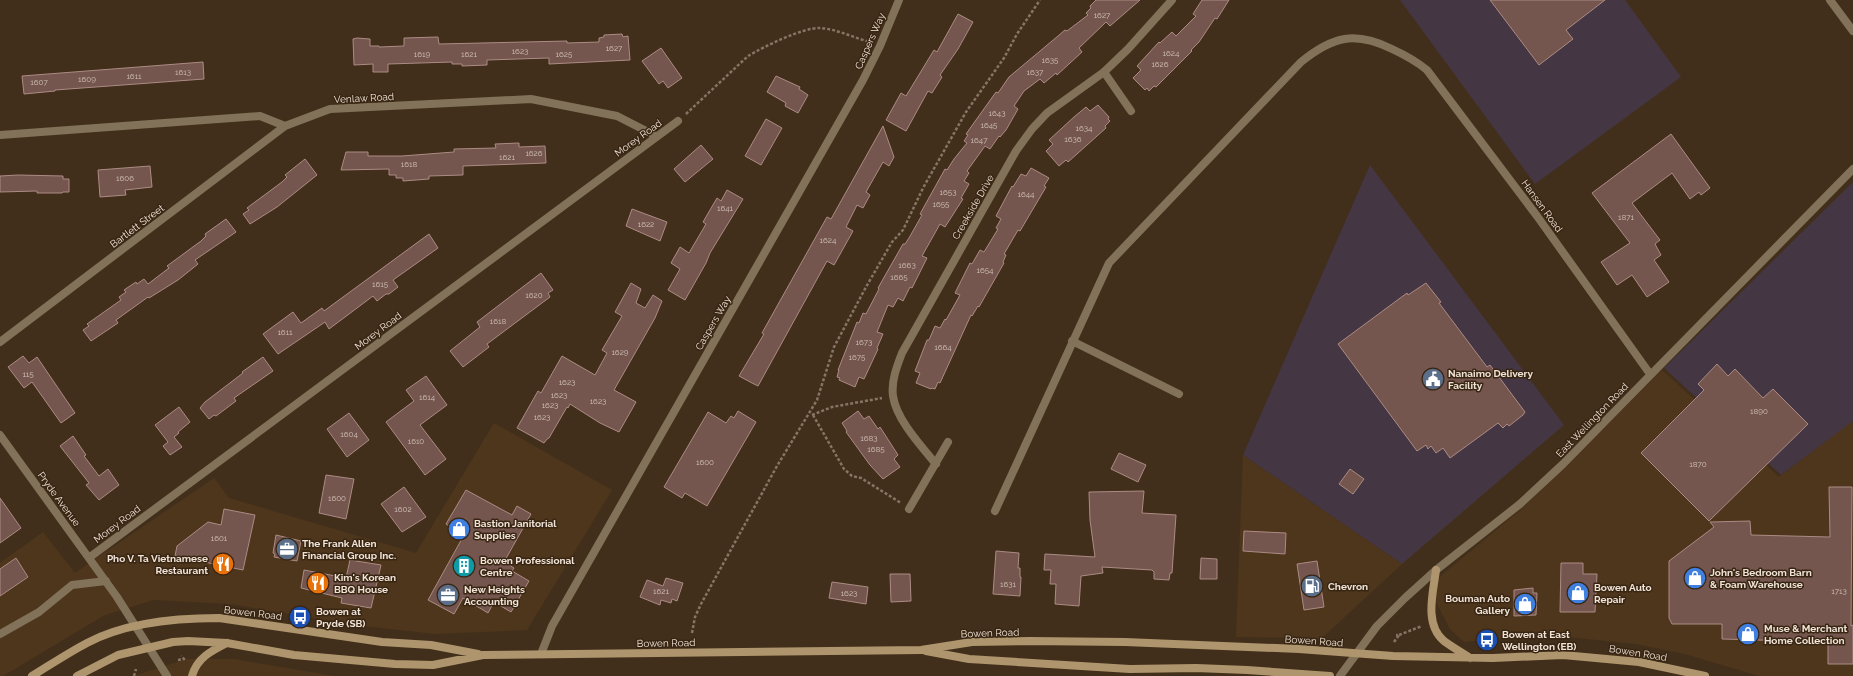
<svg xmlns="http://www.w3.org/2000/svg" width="1853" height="676" font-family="Raleway,sans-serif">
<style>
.built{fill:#4e361c}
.industrial{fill:#443643}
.building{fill:#74564f;stroke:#ac8b84}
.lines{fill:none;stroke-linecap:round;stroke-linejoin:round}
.path{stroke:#857564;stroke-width:2.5;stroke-dasharray:3 2;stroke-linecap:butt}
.service{stroke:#827259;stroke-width:8}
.minor{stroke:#827259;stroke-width:8}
.tertiary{stroke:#827259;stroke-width:8}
.secondary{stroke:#ae956d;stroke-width:8}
.labels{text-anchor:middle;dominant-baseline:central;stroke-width:3;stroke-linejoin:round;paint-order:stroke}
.number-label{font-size:8px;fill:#d1c0b6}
.street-label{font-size:10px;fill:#f0e4d8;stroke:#382512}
.poi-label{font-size:10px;font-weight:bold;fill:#f0e4d8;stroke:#382512;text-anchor:start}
</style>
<rect width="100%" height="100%" fill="#422f1b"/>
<path class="built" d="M 1662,370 L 1779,477 L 1853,420 L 1853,676 L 1759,676 L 1685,654 L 1636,644 L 1548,635 L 1464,642 L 1450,629 L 1436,602 L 1437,579 L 1524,507 Z
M 494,423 L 612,490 L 527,630 L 435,634 L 355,625 L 231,604 L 153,600 L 103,616 L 3,676 L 0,676 L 0,563 L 43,532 L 75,573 L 214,478 L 229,498 L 416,553 Z
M 1243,455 L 1402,564 L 1322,638 L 1236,637 Z
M 186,659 L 234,659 L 334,676 L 134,676 Z"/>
<path class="industrial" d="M 1400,0 L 1625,0 L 1681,77 L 1535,184 Z
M 1370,165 L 1564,425 L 1402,564 L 1243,455 Z
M 1853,182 L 1853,421 L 1781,475 L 1664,368 Z"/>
<path class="building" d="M 1096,0 L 1140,0 L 1110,26 L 1106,22 L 1079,48 L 1082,52 L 1057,75 L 1056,73 L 1044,83 L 1040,79 L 1024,91 L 1014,106 L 1018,109 L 1006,130 L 1000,137 L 999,136 L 990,149 L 985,146 L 967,171 L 969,173 L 964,181 L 969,184 L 961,198 L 963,199 L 945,227 L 940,224 L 922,256 L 927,258 L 912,288 L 910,287 L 903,301 L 898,298 L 893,307 L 888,305 L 877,332 L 883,334 L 877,348 L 878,349 L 864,379 L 859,377 L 855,387 L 839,380 L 840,378 L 837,377 L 839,370 L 838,370 L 857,322 L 859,323 L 863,313 L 866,314 L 879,289 L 878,288 L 903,244 L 905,244 L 909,238 L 922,215 L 920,214 L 945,169 L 947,170 L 954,159 L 967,143 L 964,141 L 968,135 L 966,134 L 996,92 L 998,93 L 1009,77 L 1058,36 L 1065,30 L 1067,31 L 1088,15 L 1086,13 L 1091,8 L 1090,6 Z
M 1202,0 L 1229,0 L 1217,19 L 1215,18 L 1199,42 L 1191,50 L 1192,51 L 1156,87 L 1154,86 L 1149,91 L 1147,88 L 1145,90 L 1133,78 L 1141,70 L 1137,66 L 1159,42 L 1160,43 L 1172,32 L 1176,36 L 1196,16 L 1193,14 Z
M 1490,0 L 1605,0 L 1566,30 L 1573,39 L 1539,65 Z
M 958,14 L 973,22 L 958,49 L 940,75 L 942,77 L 932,93 L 928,91 L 906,131 L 886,120 L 901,93 L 906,96 L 934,50 L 937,52 Z
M 622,34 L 623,37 L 628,36 L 630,60 L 549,64 L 549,58 L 487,60 L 487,65 L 462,66 L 462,64 L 452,64 L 452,62 L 388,64 L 388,72 L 373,72 L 373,64 L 354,65 L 353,39 L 357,38 L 370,39 L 370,46 L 379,46 L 379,47 L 404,46 L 404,38 L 438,37 L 439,44 L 567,41 L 567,43 L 599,42 L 599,38 L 604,37 L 604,35 Z
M 661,48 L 682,78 L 668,88 L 663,81 L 659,84 L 642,61 Z
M 203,62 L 204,79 L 55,90 L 55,91 L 24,94 L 22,76 Z
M 776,76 L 800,87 L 799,89 L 808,95 L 798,113 L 785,106 L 786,103 L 767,92 Z
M 1098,105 L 1109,117 L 1108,119 L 1110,121 L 1105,126 L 1106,128 L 1068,162 L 1066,160 L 1059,166 L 1046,151 L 1053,144 L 1049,140 L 1074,117 L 1086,107 L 1090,111 Z
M 766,119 L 782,128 L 761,165 L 745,156 Z
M 883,126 L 894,157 L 889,166 L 883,162 L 866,192 L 870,195 L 863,208 L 857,205 L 846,227 L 853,231 L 834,265 L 827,261 L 758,386 L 752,383 L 739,376 L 764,334 L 762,333 L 827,217 L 831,219 Z
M 1671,134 L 1710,188 L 1701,195 L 1699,192 L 1690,199 L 1672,173 L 1632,203 L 1660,240 L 1655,244 L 1661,255 L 1654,260 L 1669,282 L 1647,297 L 1632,275 L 1617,285 L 1601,262 L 1630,243 L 1592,193 Z
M 519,143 L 519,147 L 545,146 L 546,163 L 463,166 L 463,175 L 429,176 L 429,179 L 403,181 L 403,178 L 396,178 L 396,175 L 389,175 L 389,169 L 341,170 L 346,152 L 368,152 L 368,156 L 402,156 L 454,152 L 454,149 L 496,148 L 495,144 Z
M 701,145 L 713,159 L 685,182 L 674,169 Z
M 305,159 L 317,175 L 277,207 L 250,224 L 243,214 L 249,210 L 247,208 L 282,182 L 287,177 L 285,175 Z
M 150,166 L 152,187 L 125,190 L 126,195 L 100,197 L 98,170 Z
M 1031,168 L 1049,178 L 1044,186 L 1046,187 L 1020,231 L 1018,230 L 1004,254 L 1006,255 L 1003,262 L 1004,263 L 979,307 L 978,306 L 972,316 L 971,315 L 940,383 L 938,382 L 935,389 L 932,388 L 931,389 L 916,383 L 920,373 L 915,371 L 927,340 L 929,340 L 935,326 L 940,328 L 945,319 L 946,320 L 960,295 L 955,293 L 970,263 L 972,264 L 980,250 L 984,252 L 998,229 L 996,228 L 1001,219 L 996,216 L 1012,186 L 1013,187 L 1021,174 L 1026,176 Z
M 18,175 L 63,176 L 63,179 L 69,179 L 69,192 L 63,192 L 62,193 L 37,193 L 37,191 L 0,192 L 0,176 Z
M 727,190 L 743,199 L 710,253 L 706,263 L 685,300 L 668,290 L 680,269 L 671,263 L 680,247 L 689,253 L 706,224 L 703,222 L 717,198 L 721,201 Z
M 632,209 L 667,222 L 660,241 L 626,226 Z
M 226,219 L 236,232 L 195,260 L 198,264 L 178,280 L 149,298 L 148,297 L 116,320 L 118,323 L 91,341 L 83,330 L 89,326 L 87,324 L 121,300 L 119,297 L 126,292 L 124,290 L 136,282 L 137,284 L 144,279 L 148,284 L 169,268 L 167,266 L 201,241 L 206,236 L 205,234 Z
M 429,234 L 438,248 L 393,280 L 398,287 L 389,294 L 386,294 L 377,301 L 373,296 L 329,329 L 325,322 L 278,354 L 263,334 L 293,312 L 301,323 L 322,308 L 324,311 Z
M 541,273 L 553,290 L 548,293 L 550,297 L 487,344 L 489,347 L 463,367 L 450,351 L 480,327 L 477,322 Z
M 631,283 L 641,289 L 636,303 L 645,308 L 653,295 L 662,301 L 655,318 L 614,390 L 636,402 L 619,432 L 600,423 L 570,404 L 568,408 L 567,407 L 549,438 L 547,439 L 544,443 L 517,428 L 538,391 L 541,393 L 562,356 L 595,375 L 607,353 L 602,350 L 622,316 L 615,312 Z
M 1426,283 L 1441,302 L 1439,303 L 1487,367 L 1490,365 L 1525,412 L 1523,415 L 1509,426 L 1507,424 L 1503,428 L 1498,423 L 1450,458 L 1443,448 L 1436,453 L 1431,446 L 1428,449 L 1426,445 L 1417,451 L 1338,344 L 1407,293 L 1408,295 Z
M 23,356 L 29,363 L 37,357 L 75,413 L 61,423 L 32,382 L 24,388 L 8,367 Z
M 263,357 L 273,371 L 234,398 L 236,401 L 216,416 L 214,415 L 209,419 L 200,408 L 205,402 L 243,373 L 242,372 Z
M 1717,364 L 1728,376 L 1735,369 L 1763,398 L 1773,389 L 1808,424 L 1709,521 L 1641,453 L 1704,390 L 1698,384 Z
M 426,376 L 447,405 L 420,425 L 446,459 L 425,475 L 386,422 L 414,401 L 406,390 Z
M 179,407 L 190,422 L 178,432 L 179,433 L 174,437 L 182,447 L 170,455 L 163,446 L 168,442 L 155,425 Z
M 738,411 L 756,422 L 707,506 L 685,493 L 682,498 L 664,487 L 708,412 L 726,423 L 731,416 L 734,418 Z
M 858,411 L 864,419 L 869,416 L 878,429 L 880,427 L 898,455 L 894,459 L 900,467 L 883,479 L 870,465 L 846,432 L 847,431 L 842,423 Z
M 349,413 L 369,440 L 347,457 L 327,429 Z
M 73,436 L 86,455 L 84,456 L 99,476 L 108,469 L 119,485 L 99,500 L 86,485 L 89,483 L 60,446 Z
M 1119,453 L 1146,465 L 1138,482 L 1111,469 Z
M 1350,469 L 1364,479 L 1353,494 L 1339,484 Z
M 326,475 L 354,479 L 346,519 L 319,513 Z
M 404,487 L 426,517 L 402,532 L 381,504 Z
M 1829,487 L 1852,487 L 1851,626 L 1853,625 L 1853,664 L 1828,664 L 1828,642 L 1722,639 L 1722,624 L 1672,624 L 1669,618 L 1669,561 L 1714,527 L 1710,522 L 1750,521 L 1751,535 L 1830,537 Z
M 466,490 L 512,515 L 517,506 L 531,514 L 504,562 L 514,568 L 512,571 L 529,581 L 511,612 L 494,602 L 488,613 L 463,598 L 454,614 L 428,600 L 464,535 L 446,524 Z
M 1144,491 L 1142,513 L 1176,515 L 1172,573 L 1170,573 L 1169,580 L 1154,579 L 1154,572 L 1152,570 L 1102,567 L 1103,573 L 1081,576 L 1079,606 L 1055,604 L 1056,584 L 1050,584 L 1051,570 L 1044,570 L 1045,554 L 1095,557 L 1090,520 L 1089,492 Z
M 0,498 L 21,528 L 0,543 Z
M 224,509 L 255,515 L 243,570 L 175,556 L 177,546 L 208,522 L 221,525 Z
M 1244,531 L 1286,533 L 1285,554 L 1243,551 Z
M 276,535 L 301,541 L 297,561 L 274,557 L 275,554 L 273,553 Z
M 996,551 L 1019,553 L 1018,568 L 1020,568 L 1020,577 L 1021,577 L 1020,596 L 993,594 Z
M 16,558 L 28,577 L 0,596 L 0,569 Z
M 1201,558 L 1217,559 L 1217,579 L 1200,579 Z
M 350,560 L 381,565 L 371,608 L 341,603 L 342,598 L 301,588 L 304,570 L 346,578 Z
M 1317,561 L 1324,607 L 1304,610 L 1297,564 Z
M 1561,563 L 1583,563 L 1583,574 L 1597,574 L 1595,612 L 1560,612 Z
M 890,574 L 910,574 L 911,601 L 891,602 Z
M 666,578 L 683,583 L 677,601 L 672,599 L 671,603 L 661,600 L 660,605 L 640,597 L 647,580 L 663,586 Z
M 832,582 L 868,587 L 866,604 L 829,598 Z
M 1533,588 L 1533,593 L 1537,593 L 1536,615 L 1514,616 L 1514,590 Z"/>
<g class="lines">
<path class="path" d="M 686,114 L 748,56 C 763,47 804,27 820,28 C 837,29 854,38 870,42
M 812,415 L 832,407 L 882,398
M 813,415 L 844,469 L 852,476 L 861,478 L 901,503
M 692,633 L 695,617 L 701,604 L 777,466 L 817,400 L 834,347 L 866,287 L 892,242 L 903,230 L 923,188 L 966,112 L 1004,58 L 1017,34 L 1040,0
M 1399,635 L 1422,626
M 1394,642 L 1399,635 L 1396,635
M 178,660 L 184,659 L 181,656
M 134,676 L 136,669"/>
<path class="service" d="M 1104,72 L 1131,111
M 909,509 L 948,442
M 0,634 L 39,612 L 72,585 L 106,581"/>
<path class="minor" d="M 1830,0 L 1853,31
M 0,135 L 260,116 L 285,126 L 330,109 L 531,99 L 617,116 L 656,136
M 1072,341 L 1179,394
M 0,342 L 285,126
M 0,435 L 117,597 L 167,676
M 936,464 C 921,446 896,419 893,396 C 891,381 897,366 902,353 L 1016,151 L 1032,129 L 1047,113 L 1104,72 L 1128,49 L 1172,0
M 995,511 L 1109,263 L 1301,62 C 1333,36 1355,31 1392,49 C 1405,55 1416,61 1427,70 L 1537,216 L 1650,374
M 90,557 L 678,121
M 541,654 L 552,626 L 863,80 L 880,46 L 899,0"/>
<path class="tertiary" d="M 1340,676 L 1377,626 L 1405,598 L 1436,570 L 1520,504 L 1563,464 L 1853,169"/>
<path class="secondary" d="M 1436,570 C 1433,593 1424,624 1444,641 C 1452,647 1461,652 1470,658
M 926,651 L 969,659 L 1130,669 L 1196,668 L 1247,670 L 1330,676
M 32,676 C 50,665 68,653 87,643 C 126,622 176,618 219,618 L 382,642 L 431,645 L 478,654
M 77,676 L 118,655 L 173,642 L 188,641 L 227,643 L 294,655 L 395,664 L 433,665 L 483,655 L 921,650 L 972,642 L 1030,641 L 1125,642 L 1299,649 L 1393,656 L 1493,658 L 1563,655 L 1639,662 L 1705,676
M 192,676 C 197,658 211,651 227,643"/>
</g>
<defs>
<g id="civic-disc" transform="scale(1.15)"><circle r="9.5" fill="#5c6f8a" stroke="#382512"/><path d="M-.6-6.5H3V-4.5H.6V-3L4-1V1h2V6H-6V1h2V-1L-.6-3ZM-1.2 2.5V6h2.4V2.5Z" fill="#fff"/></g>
<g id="shop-disc" transform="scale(1.15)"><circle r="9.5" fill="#3f7fe0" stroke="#382512"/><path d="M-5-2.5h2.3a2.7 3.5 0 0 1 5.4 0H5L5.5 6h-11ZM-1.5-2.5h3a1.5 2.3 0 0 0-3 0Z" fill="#fff"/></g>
<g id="office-disc" transform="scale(1.15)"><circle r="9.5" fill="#5c6f8a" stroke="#382512"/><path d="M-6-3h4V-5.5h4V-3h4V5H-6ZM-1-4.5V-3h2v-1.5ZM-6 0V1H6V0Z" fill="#fff"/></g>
<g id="restaurant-disc" transform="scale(1.15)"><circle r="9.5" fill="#e8710a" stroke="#382512"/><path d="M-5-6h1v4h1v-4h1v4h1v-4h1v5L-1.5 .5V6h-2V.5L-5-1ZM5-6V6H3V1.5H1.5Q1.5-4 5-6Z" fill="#fff"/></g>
<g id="building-disc" transform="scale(1.15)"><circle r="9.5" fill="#0f9aa8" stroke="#382512"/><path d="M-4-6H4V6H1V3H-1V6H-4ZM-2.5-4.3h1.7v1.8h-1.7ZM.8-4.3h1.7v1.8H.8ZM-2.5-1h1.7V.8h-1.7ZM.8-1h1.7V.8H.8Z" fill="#fff"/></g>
<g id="fuel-disc" transform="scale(1.15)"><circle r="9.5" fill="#5c6f8a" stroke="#382512"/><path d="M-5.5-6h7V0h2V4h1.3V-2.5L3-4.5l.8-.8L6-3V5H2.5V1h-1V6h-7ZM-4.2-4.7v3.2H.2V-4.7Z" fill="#fff"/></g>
<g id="bus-disc" transform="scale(1.15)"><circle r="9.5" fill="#1a4fb4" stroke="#382512"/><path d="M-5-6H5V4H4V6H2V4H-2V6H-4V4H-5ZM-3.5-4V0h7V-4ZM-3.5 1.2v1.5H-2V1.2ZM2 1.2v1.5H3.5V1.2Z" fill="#fff"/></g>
</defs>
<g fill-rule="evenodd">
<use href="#civic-disc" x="1433" y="379"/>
<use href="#shop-disc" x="459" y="529"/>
<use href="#office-disc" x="287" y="549"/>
<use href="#restaurant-disc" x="223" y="564"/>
<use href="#building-disc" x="464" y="566"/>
<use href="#shop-disc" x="1695" y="578"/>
<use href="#restaurant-disc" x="318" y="583"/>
<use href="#fuel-disc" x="1312" y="586"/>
<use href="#shop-disc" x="1578" y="593"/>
<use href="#office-disc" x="448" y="595"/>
<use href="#shop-disc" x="1525" y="604"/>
<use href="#bus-disc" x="300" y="617"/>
<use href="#shop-disc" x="1748" y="634"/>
<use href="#bus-disc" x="1487" y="640"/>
</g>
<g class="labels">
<g class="number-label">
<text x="1102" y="15">1627</text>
<text x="614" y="48">1627</text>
<text x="520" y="51">1623</text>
<text x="1171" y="53">1624</text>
<text x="422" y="54">1619</text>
<text x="469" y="54">1621</text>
<text x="564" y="54">1625</text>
<text x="1050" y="60">1635</text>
<text x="1160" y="64">1626</text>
<text x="183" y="72">1613</text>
<text x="1035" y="72">1637</text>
<text x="134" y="76">1611</text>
<text x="87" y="79">1609</text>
<text x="39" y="82">1607</text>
<text x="997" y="113">1643</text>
<text x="989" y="125">1645</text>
<text x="1084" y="128">1634</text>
<text x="1073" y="139">1636</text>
<text x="979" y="140">1647</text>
<text x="534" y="153">1626</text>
<text x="507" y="157">1621</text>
<text x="409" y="164">1618</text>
<text x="125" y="178">1606</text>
<text x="948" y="192">1653</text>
<text x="1026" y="194">1644</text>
<text x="941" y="204">1655</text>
<text x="725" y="208">1641</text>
<text x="1626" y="217">1871</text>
<text x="646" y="224">1622</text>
<text x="828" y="240">1624</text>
<text x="907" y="265">1663</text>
<text x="985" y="270">1654</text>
<text x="899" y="277">1665</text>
<text x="380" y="284">1615</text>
<text x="534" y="295">1620</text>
<text x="498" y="321">1618</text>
<text x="285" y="332">1611</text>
<text x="864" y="342">1673</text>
<text x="943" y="347">1664</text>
<text x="620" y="352">1629</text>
<text x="857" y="357">1675</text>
<text x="28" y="374">115</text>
<text x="567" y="382">1623</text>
<text x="559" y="395">1623</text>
<text x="427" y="397">1614</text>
<text x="598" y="401">1623</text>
<text x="550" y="405">1623</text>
<text x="1759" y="411">1890</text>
<text x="542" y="417">1623</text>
<text x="349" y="434">1604</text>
<text x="869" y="438">1683</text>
<text x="416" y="441">1610</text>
<text x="876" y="449">1685</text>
<text x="705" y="462">1600</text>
<text x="1698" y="464">1870</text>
<text x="337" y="498">1600</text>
<text x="403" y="509">1602</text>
<text x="219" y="538">1601</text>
<text x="1008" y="584">1631</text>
<text x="661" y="591">1621</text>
<text x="1839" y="591">1713</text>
<text x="849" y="593">1623</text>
</g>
<g class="street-label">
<text transform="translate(870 41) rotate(-66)">Caspers Way</text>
<text transform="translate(364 98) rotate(-3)">Venlaw Road</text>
<text transform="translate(638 138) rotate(-36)">Morey Road</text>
<text transform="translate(1542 206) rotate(54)">Hansen Road</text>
<text transform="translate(973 207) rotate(-60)">Creekside Drive</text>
<text transform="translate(137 226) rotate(-37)">Bartlett Street</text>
<text transform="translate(713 323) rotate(-60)">Caspers Way</text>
<text transform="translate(378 331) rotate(-37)">Morey Road</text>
<text transform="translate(1592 420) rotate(-46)">East Wellington Road</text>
<text transform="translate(59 499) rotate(54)">Pryde Avenue</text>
<text transform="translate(117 524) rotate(-37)">Morey Road</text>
<text transform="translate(253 613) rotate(7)">Bowen Road</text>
<text transform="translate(990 633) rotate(-2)">Bowen Road</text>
<text transform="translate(1314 641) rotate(4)">Bowen Road</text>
<text transform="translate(666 643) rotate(-1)">Bowen Road</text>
<text transform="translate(1638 653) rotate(9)">Bowen Road</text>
</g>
<g class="poi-label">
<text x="1448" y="373">Nanaimo Delivery<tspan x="1448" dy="12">Facility</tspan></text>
<text x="474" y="523">Bastion Janitorial<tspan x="474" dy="12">Supplies</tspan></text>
<text x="302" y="543">The Frank Allen<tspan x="302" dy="12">Financial Group Inc.</tspan></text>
<text x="208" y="558" text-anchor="end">Pho V. Ta Vietnamese<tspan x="208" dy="12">Restaurant</tspan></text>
<text x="480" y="560">Bowen Professional<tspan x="480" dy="12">Centre</tspan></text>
<text x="1710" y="572">John's Bedroom Barn<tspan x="1710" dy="12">&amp; Foam Warehouse</tspan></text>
<text x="334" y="577">Kim's Korean<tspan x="334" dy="12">BBQ House</tspan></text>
<text x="1328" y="586">Chevron</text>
<text x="1594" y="587">Bowen Auto<tspan x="1594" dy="12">Repair</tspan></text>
<text x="464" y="589">New Heights<tspan x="464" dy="12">Accounting</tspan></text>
<text x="1510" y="598" text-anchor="end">Bouman Auto<tspan x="1510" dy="12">Gallery</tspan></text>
<text x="316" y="611">Bowen at<tspan x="316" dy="12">Pryde (SB)</tspan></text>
<text x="1764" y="628">Muse &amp; Merchant<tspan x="1764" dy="12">Home Collection</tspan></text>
<text x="1502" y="634">Bowen at East<tspan x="1502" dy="12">Wellington (EB)</tspan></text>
</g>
</g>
</svg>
